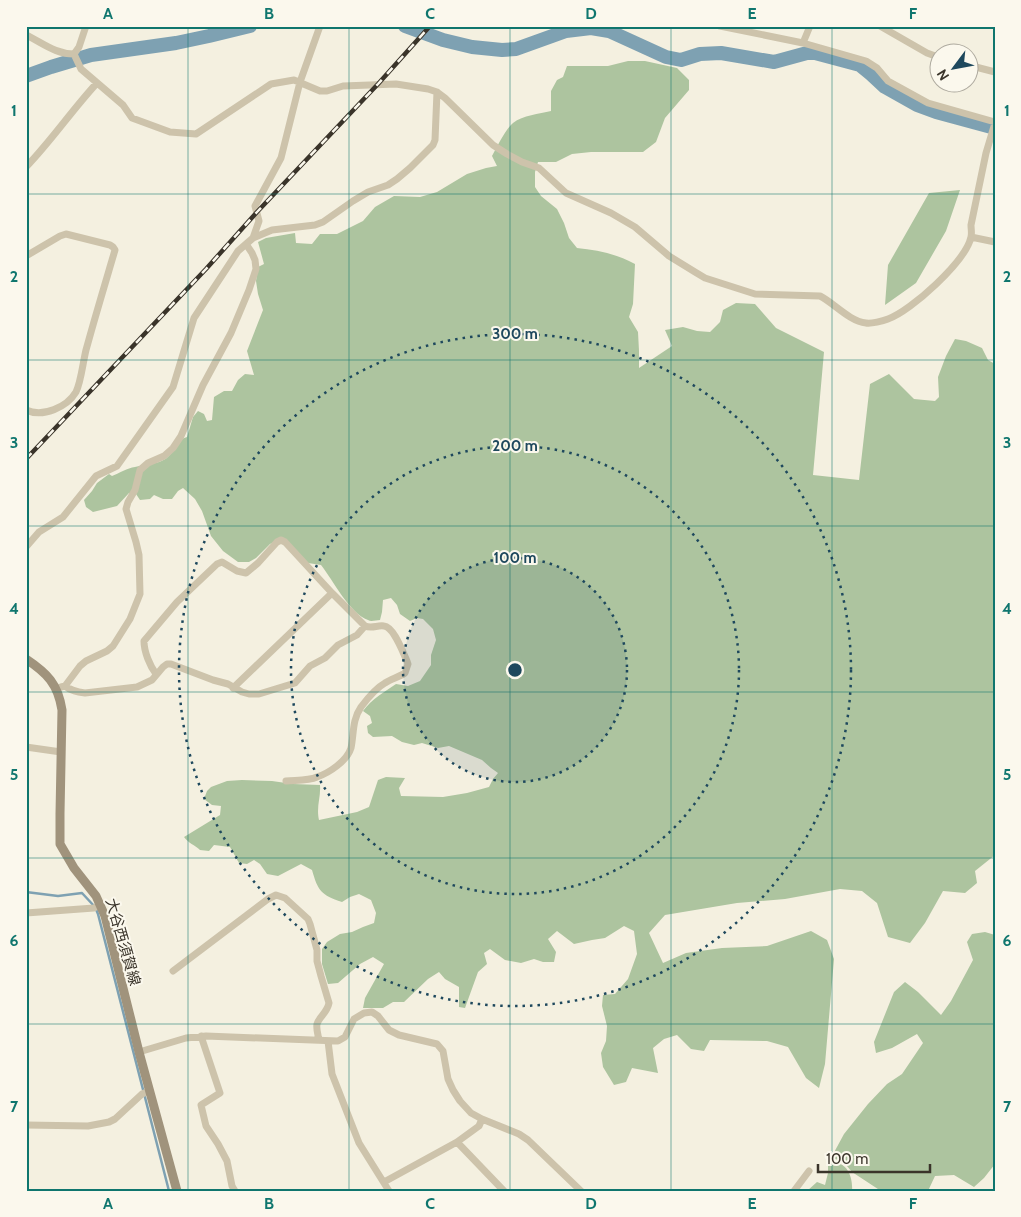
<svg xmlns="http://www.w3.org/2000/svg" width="1021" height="1217" font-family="Cabin,'Noto Sans JP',sans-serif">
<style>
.green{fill:#adc49f}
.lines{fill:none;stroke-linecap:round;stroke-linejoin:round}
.stream{stroke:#7ea1b2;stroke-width:2.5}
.river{stroke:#7ea1b2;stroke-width:14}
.street{stroke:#cdc3ab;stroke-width:7}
.secondary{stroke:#a0937c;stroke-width:9}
.rail-casing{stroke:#3a342a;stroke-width:4.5}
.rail{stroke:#fbf8ed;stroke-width:2.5;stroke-dasharray:8;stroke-linecap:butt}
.grid{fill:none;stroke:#0f766e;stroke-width:1;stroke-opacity:0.55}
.ring{fill:none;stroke:#1e485d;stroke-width:2.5;stroke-dasharray:2.5 5}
.labels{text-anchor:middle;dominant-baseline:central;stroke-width:4;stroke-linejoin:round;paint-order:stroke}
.street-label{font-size:15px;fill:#3a342a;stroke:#fbf8ed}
.centre{fill:#1e485d;stroke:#fbf8ed;stroke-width:2.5}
.ring-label{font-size:15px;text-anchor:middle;font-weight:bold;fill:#1e485d;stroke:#fbf8ed;stroke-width:4;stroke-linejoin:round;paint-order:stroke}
.neatline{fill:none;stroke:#0f766e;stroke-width:2}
.grid-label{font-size:16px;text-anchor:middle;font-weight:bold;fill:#0f766e}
</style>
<rect width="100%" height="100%" fill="#f4f0e0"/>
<path class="green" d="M 628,61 L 645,61 L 677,68 L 689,80 L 689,90 L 665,118 L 656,142 L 643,152 L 591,152 L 572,154 L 556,162 L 538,162 L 535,172 L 535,187 L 541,196 L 557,209 L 564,223 L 569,238 L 577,248 C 597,250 617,254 635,264 L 633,304 L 629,317 L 638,332 L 639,351 L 639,368 L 672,346 L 665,330 L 683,327 L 697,331 L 710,332 L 720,322 L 723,310 L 736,303 L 755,304 L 776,328 L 824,352 L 813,475 L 859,480 L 870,384 L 889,374 L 914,399 L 935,401 L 939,397 L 938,377 L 946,356 L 955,339 L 966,341 L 982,348 L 988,360 L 995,364 L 995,855 L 975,871 L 977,883 L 965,893 L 943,891 L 925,923 L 910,943 L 888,937 L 877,903 L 862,891 L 840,889 L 785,899 L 737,903 L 665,915 L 649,933 L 663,963 L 686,953 L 722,948 L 767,946 L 811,931 L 827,940 L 834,959 L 825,1064 L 819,1088 L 806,1078 L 788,1047 L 767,1041 L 710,1040 L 704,1051 L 691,1049 L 677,1035 L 664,1039 L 653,1048 L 658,1073 L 632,1068 L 626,1082 L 614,1085 L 603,1067 L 601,1053 L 606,1041 L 607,1026 L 602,1006 L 603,995 L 615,994 L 628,979 L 637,954 L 634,931 L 624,926 L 605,938 L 592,940 L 574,944 L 557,931 L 548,939 L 556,952 L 554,962 L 543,962 L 534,959 L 521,963 L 505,960 L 490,949 L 484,953 L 487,964 L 478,972 L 465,1008 L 459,1007 L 459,987 L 445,979 L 439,972 L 428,979 L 404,1002 L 393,1002 L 383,1008 L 363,1008 L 365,998 L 384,964 L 373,957 L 360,964 L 338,983 L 328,984 L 322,964 L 322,949 L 327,942 L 340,934 L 352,932 L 363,927 L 374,923 L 376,913 L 371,900 L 359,894 L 350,897 L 342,902 C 321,895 318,891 312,870 L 301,864 L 278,876 L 267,874 L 260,864 L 254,860 L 247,864 L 239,863 L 230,847 L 214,845 L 209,851 L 200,850 C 195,845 188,843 184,837 L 220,815 L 221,806 L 212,805 L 204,799 L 207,791 L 211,787 L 227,781 L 242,780 L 272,781 L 293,784 L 320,785 C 321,798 316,806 319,820 L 357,812 L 369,807 L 378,780 L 386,777 L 405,778 L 399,788 L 401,796 L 443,797 L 467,793 L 489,787 L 493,779 L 498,773 L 491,768 L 482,760 L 449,746 L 438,748 L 422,743 L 414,745 L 402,742 L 392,736 L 373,737 L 368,733 L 367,726 L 372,723 L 370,716 L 363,711 C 372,699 384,692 396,684 L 408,686 L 420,681 L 431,665 L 431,655 L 436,640 L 433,629 L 423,619 L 417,618 L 410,621 L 400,614 L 397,605 L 391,598 L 383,600 L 382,612 L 380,620 C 376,620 371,622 368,620 C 350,614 333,580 321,565 L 308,563 L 279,540 L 270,544 L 256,558 L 249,562 L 238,562 L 223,551 L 211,536 L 202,511 L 195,499 L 183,488 L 178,491 L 172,499 L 163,499 L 154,495 L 150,499 L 140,500 L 136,494 L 129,493 L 117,506 L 93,512 L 86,507 L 84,500 L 92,491 L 97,483 L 109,474 L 112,476 C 120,473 127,468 135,467 C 159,461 167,466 179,440 L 187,437 L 193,417 L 198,411 L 204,414 L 207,421 L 212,420 L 214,397 L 224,391 L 232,391 L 238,380 L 245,374 L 254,375 L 247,351 L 263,310 L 258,294 L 256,281 L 258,267 L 264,264 L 258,242 L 266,238 L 295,233 L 296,243 L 312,244 L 320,234 L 337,234 L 363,221 L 375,207 L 394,196 L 420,197 L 437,192 L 467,174 L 486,168 L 497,166 L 492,156 C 497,147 505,130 513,123 C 523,115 539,114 551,111 L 551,91 L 557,80 L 563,77 L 567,66 L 608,66 Z
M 960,190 L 946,231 L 916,283 L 885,305 L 888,265 L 929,193 Z
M 985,932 L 995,935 L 995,1164 L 984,1178 L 974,1187 L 954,1175 L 935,1176 L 928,1191 L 881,1191 L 852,1172 L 847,1166 L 839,1160 L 831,1158 L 844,1134 L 868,1104 L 887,1084 L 902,1074 L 923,1043 L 917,1034 L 892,1048 L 876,1053 L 874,1042 L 894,992 L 905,982 L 918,992 L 941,1015 L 951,1001 L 973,960 L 967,942 L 972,934 Z
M 828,1163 C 831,1163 834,1162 837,1163 C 849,1165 853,1180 852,1191 L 807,1191 L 817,1182 L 825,1185 L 828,1173 Z"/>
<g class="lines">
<path class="stream" d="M 411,28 L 412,26
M 26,892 L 58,896 L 82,893 L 95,907 L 98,914 L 169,1191"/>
<path class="river" d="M 405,26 L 443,40 L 472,47 L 502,50 L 516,49 L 566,31 L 591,28 L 609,31 L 666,57 L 681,60 L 700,54 L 721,53 L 774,62 L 807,53 L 815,53 L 860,65 L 871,74 L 885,87 L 917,105 L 936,112 L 995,128
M 26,76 L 51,67 L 91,55 L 176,43 L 209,36 L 250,26"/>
<path class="street" d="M 720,26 L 803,43 L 866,61 L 877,68 L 888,81 L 928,103 L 995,122
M 880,26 L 927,53 L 938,57
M 26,35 C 43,43 55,54 74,54 L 81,69 L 123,105 L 132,118 L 170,132 L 196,134 L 271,84 L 294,80 L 320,91 L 327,91 L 343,86 L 396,84 L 428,89 L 437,92 L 445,98 L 493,145 L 507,154 L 522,162 L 539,168 L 566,193 L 611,213 L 635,227 L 669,256 L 695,272 L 705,278 L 755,294 L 820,296 C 834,303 849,321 866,323 C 871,324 883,321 888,319 C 911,311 966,261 971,237 C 972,233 971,229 971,225 L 986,153 L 995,123
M 803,43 L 810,26
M 74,54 L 79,47 L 86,26
M 968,65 L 995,72
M 26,167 C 52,140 72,110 97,83
M 971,237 L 995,242
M 253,238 L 272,230 L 315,225 L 323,222 L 353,201 L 368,192 L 388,185 L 397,179 L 410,168 L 433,145 L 435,140 L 437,92
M 26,256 L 60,236 L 66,234 L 110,245 L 113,247 L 115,250 C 105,284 95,317 86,350 C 83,362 81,382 76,392 C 67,407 43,418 26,410
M 26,547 L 39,532 L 63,517 L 96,476 L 117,466 L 173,387 L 194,318 L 238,251 L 253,238 L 259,221 L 255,206 L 281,158 L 300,82 L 320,26
M 332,593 L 365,626
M 156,674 C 150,666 144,652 144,641 L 177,602 L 217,564 L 222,562 L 237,571 L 246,573 L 258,563 L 277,542 L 281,540 L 285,542 L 332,593 L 233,688
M 65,686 C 71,691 77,692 85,693 L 137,687 L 152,680 L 163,667 L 167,664 L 171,664 L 213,680 L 228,684 L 242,692 L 249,694 L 259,694 L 295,683 L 310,666 L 325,658 L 338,645 L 357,635 L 365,626 C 372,629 377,625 384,626 C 394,627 403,653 407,661 L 408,664 L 405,673 C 399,677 391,679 385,683 C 376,688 367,699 361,707 C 352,720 354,734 351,748 C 347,761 329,773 317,777 C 308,781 296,780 286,781
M 61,687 L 65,686 L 80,666 L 86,661 L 107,651 L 113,646 L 130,619 L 140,594 L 139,555 L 136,542 L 126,509 L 128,502 L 135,490 L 140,470 L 148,463 L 164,456 L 173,448 L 181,436 L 203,385 L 231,333 L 249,290 L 256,269 L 255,260 L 252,253 L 246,244
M 26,747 L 61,752
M 26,913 L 94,908 L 101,904
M 173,971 L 268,899 L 276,895 L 285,898 L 308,919 L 310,924 L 317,950 L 317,961 L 321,976 L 329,1003 C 327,1013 319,1017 317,1024 C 316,1029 318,1035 319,1040
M 201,1036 L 220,1093 L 201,1105 L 206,1126 L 218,1144 L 227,1161 L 232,1186 L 235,1191
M 328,1041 L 332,1074 L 359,1143 L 389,1191
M 139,1052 L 186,1038 L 206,1036 L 338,1041 L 345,1037 L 354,1019 L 364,1013 L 372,1012 L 378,1016 L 389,1030 L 399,1035 L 437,1044 L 443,1051 L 448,1079 L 453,1090 L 460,1101 L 471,1113 L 482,1119 L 519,1134 L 528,1140 L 581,1191
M 26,1125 L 88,1126 L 109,1122 L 115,1119 L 142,1094 L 149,1091
M 457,1142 L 479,1126 L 482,1119
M 384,1182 L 457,1142 L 504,1191
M 794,1191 L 809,1171"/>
<path class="secondary" d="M 26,659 C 47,673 58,684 62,710 L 60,814 L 60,844 L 74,868 L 96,896 L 105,916 L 139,1052 L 177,1191"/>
<g class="rail-casing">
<path id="rail" d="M 26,459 L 206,269 L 257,212 L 378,84 L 430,26"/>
</g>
<use href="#rail" class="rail"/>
</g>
<path class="grid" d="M 188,26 L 188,1191M 349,26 L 349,1191M 510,26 L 510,1191M 671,26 L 671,1191M 832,26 L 832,1191M 26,194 L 995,194M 26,360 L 995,360M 26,526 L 995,526M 26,692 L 995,692M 26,858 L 995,858M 26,1024 L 995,1024"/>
<circle cx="515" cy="670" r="112" fill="#1e485d" fill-opacity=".12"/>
<g class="ring">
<circle cx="515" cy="670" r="112"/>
<circle cx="515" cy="670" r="224"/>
<circle cx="515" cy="670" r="336"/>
</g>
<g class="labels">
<g class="street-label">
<text transform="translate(123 942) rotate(74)">大谷西須賀線</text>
</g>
</g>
<circle cx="515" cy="670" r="8" class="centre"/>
<g class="ring-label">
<text x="515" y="339">300 m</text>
<text x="515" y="451">200 m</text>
<text x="515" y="563">100 m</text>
</g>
<rect width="1021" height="1217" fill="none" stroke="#fbf8ed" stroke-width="55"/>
<g transform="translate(954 68) rotate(238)"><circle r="24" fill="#fbf8ed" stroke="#aeaa9f"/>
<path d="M0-4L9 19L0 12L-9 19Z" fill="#1e485d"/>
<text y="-8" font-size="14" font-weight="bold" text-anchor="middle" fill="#3a342a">N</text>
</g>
<path d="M818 1164v8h112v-8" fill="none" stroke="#3a342a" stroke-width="2.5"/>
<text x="826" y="1164" font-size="15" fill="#3a342a" stroke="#fbf8ed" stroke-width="4" paint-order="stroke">100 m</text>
<rect x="28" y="28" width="966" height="1162" class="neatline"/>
<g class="grid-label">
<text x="108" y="19">A</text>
<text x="269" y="19">B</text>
<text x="430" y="19">C</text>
<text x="591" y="19">D</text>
<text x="752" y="19">E</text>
<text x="913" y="19">F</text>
<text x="14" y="116">1</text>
<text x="1007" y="116">1</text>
<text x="14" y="282">2</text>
<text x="1007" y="282">2</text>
<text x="14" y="448">3</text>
<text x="1007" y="448">3</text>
<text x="14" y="614">4</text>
<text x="1007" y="614">4</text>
<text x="14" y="780">5</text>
<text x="1007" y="780">5</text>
<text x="14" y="946">6</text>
<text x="1007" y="946">6</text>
<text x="14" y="1112">7</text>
<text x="1007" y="1112">7</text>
<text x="108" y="1209">A</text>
<text x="269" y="1209">B</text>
<text x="430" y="1209">C</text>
<text x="591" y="1209">D</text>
<text x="752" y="1209">E</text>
<text x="913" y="1209">F</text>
</g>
</svg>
